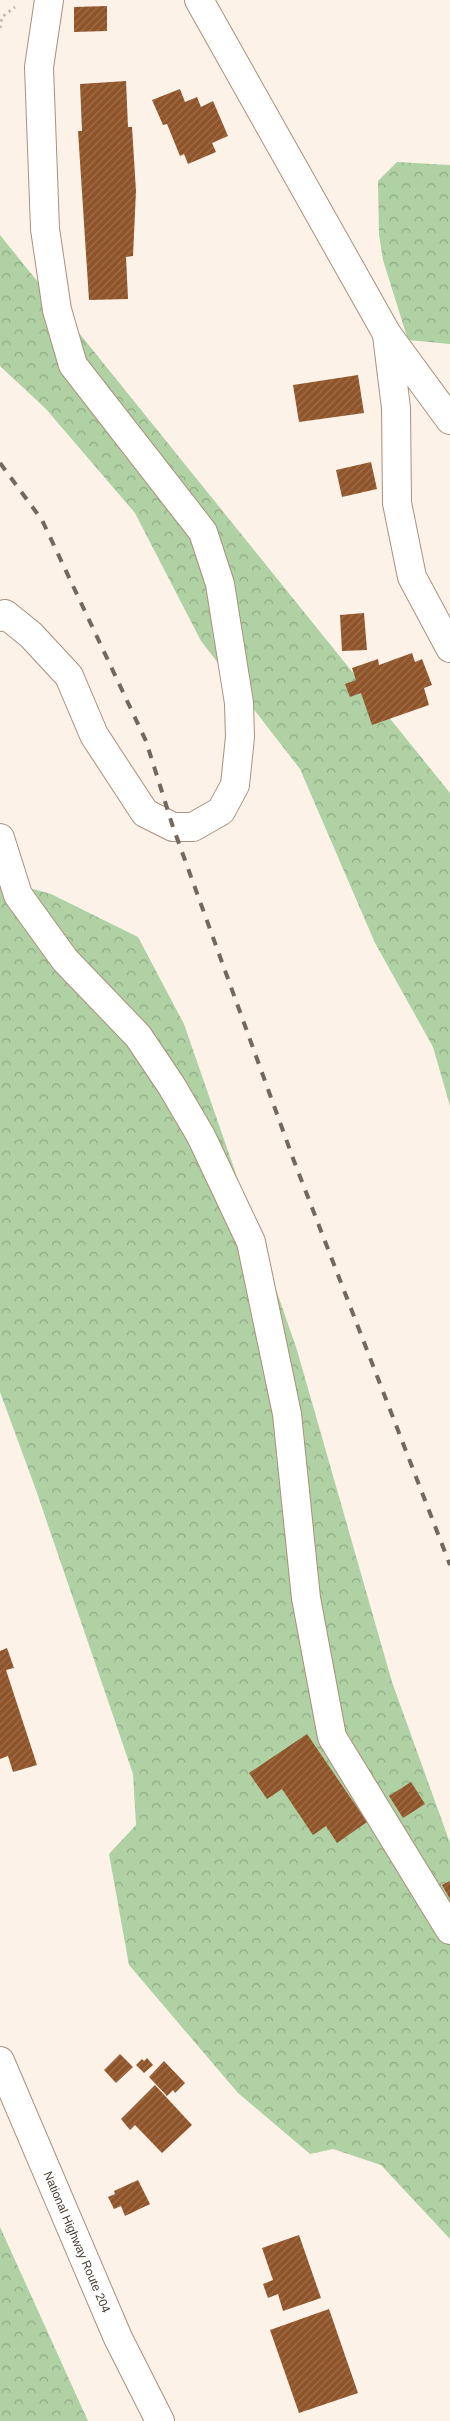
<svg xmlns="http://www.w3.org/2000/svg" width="450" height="2421" font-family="Helvetica,sans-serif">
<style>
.forest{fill:url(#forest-crowns)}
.building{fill:url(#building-hatch)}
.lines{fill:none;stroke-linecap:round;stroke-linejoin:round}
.street-casing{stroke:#a8917b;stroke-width:30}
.highway-casing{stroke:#a8917b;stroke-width:30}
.path{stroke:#c2b8af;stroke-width:3;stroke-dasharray:2.5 4;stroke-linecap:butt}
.street{stroke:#fff;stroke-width:28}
.highway{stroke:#fff;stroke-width:28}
.rail{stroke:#72685e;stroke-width:4;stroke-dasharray:9 9;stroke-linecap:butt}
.labels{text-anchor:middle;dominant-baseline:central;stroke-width:5;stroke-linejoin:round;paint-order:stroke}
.street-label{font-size:12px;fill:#42382f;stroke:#fff}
</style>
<defs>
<pattern id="forest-crowns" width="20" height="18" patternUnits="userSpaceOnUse" patternTransform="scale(1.25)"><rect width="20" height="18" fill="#afd1a3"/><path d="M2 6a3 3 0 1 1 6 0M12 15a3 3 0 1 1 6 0" fill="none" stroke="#90ab85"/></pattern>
<pattern id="building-hatch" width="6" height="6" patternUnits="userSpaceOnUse" patternTransform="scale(1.25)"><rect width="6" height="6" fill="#905429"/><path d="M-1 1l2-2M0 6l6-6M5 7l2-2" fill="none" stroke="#9e704f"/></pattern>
</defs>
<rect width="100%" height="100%" fill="#fcf2e8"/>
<path class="forest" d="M 397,162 L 450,165 L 450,344 L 408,340 L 383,260 L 379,235 L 378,181 Z
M 0,235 L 450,793 L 450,1106 L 433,1047 L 375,943 L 300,769 L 201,641 L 135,513 L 46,409 L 0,366 Z
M 0,880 L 51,894 L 138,937 L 184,1024 L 297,1350 L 392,1682 L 450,1843 L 450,2239 L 381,2165 L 333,2149 L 310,2154 L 238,2093 L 129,1965 L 109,1854 L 136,1825 L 133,1774 L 36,1490 L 0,1392 Z
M 0,2227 L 88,2421 L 0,2421 Z"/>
<path class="building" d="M 107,6 L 107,31 L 74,32 L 74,7 Z
M 126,81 L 128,127 L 132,127 L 136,191 L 133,256 L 126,257 L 128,299 L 89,300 L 78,131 L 82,131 L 80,84 Z
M 180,89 L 185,102 L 197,97 L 201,107 L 213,101 L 228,136 L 212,143 L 216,152 L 188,164 L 184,154 L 180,156 L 167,124 L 163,125 L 152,100 Z
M 358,375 L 364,413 L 299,422 L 293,385 Z
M 371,462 L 377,489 L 342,497 L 336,470 Z
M 364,613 L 367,650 L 342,651 L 340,615 Z
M 412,653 L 415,662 L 422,659 L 432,685 L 424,688 L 429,705 L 372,725 L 361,693 L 350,697 L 345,684 L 356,680 L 352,668 L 378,659 L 379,665 Z
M 7,1648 L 14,1668 L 6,1670 L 37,1765 L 13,1772 L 8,1756 L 0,1759 L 0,1651 Z
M 307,1734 L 367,1822 L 337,1843 L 326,1826 L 313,1835 L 282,1789 L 267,1799 L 249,1773 Z
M 411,1782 L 425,1804 L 403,1818 L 389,1796 Z
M 450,1881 L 450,1899 L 442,1885 Z
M 120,2054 L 133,2067 L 116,2083 L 104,2070 Z
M 147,2058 L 153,2065 L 144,2073 L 136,2065 L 142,2059 L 144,2061 Z
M 164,2061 L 185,2083 L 175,2093 L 173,2090 L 167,2096 L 149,2077 Z
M 155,2085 L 192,2125 L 162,2153 L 135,2125 L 130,2130 L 121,2119 Z
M 138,2180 L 150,2204 L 125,2216 L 121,2206 L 114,2209 L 108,2197 L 115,2194 L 114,2191 Z
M 299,2235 L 321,2298 L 283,2311 L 278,2294 L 268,2298 L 263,2284 L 273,2280 L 262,2248 Z
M 329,2309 L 358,2393 L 299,2413 L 270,2330 Z"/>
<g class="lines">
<g class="street-casing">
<path id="street" d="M 199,0 L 387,334 L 450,420
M 387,335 L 396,408 L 397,503 L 412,577 L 450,648
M 0,617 L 5,614 L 31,635 L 69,676 L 94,735 L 145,813 L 173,827 L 193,827 L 221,811 L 235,785 L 240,737 L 239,703 L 220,584 L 203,532 L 73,365 L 57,310 L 45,229 L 39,67 L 49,0
M 0,838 L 18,895 L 65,960 L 138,1036 L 171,1085 L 201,1136 L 251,1242 L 287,1414 L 306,1598 L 332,1737 L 450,1930"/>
</g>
<g class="highway-casing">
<path id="highway" d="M 0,2061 L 118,2338 L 160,2421"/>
</g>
<path class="path" d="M 0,28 L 2,17 L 15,7"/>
<use href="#street" class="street"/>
<use href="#highway" class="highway"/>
<path class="rail" d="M 0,463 L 42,520 L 146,741 L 173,827 L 294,1161 L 450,1565"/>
</g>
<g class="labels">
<g class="street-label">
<text transform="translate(77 2242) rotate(67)">National Highway Route 204</text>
</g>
</g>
</svg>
